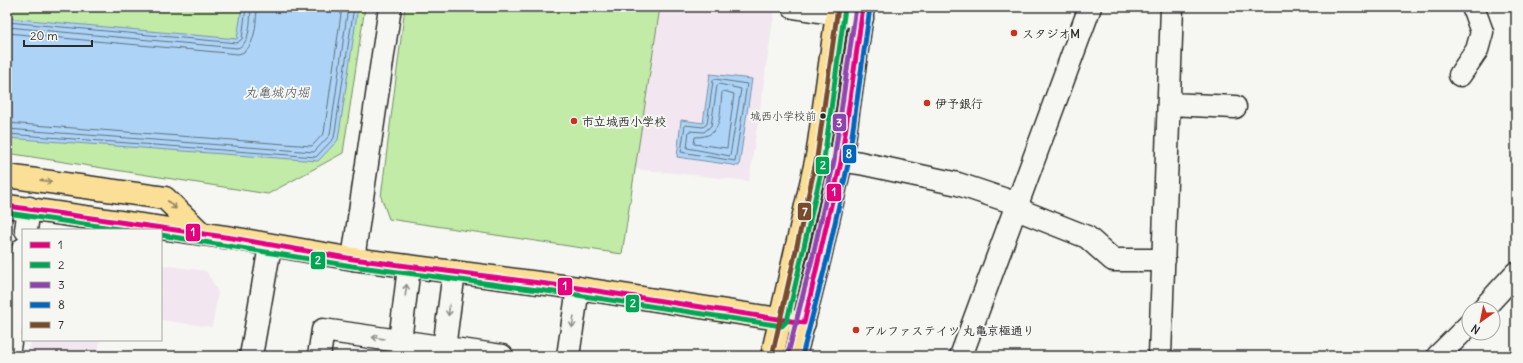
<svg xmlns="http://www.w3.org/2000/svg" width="1523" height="363" font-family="Delius,'Klee One',sans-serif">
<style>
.built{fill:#f2e6f0}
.green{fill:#c1eba7;stroke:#768b69}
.water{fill:#add4f7;stroke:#7990a5}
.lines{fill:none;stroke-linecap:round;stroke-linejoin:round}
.shore{stroke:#5f6f7d;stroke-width:1}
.minor-casing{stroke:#2b2b2b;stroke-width:25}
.major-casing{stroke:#2b2b2b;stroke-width:25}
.minor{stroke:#f6f6f2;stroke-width:22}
.major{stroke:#fbdf96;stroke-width:22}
.bus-1-casing{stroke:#f6f6f2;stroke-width:8}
.bus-2-casing{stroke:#f6f6f2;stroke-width:8}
.bus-3-casing{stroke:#f6f6f2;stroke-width:8}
.bus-4-casing{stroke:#f6f6f2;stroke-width:8}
.bus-5-casing{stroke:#f6f6f2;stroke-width:8}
.bus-1{stroke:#e5007d;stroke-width:5}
.bus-2{stroke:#00a651;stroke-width:5}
.bus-3{stroke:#8e44ad;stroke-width:5}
.bus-4{stroke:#0065bd;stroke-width:5}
.bus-5{stroke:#7a4b2a;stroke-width:5}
.oneway{stroke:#938560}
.oneway2{stroke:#90908e}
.poi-dot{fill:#c8321e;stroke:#f6f6f2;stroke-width:1.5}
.bus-dot{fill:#2b2b2b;stroke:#f6f6f2;stroke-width:1.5}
.labels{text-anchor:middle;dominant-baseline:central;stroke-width:4;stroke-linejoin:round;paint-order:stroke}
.bus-label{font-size:11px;fill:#2b2b2b;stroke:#f6f6f2;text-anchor:end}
.poi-label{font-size:12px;font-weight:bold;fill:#2b2b2b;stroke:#f6f6f2;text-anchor:start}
.water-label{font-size:13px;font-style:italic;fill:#4c555e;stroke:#f6f6f2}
.line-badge{stroke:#f6f6f2;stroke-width:1.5}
.badge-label{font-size:11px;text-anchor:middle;font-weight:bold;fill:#fff}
</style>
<rect width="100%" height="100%" fill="#f6f6f2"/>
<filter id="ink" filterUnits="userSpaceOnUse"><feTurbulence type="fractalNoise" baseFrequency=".025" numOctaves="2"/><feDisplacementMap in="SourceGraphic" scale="8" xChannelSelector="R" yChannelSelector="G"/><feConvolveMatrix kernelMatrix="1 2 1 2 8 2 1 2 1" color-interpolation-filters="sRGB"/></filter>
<g filter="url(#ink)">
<path class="built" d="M 405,7 L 775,7 L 749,181 L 636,169 L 622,254 L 389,219 L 381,197 Z
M 161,265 L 206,271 L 218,292 L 212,327 L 161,320 Z
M 31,340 L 100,340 L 98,356 L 29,356 Z"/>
<path class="green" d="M 7,7 L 365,7 L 343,153 L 268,194 L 7,153 Z
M 405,7 L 660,7 L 622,254 L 389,219 L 381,197 Z"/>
<path class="water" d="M 242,7 L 358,7 L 338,140 L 318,161 L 7,138 L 7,18 L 237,39 Z
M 710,74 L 752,79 L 739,166 L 677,157 L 681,120 L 703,123 Z"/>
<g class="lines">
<path class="shore" d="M 7,22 L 237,43 L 242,39 L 246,7
M 7,27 L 237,48 C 251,45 250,19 251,7
M 7,33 L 238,54 C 256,51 256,22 257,7
M 715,79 L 747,84 L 735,161 L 681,152 L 685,125 L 703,127 L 707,124 L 713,81 Z
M 719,84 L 741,89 L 730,156 L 687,148 L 689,131 L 704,132 L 711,126 L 717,86 Z
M 724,91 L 734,94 L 727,148 L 694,144 L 695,137 C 724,137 719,116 722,93 Z
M 7,123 L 312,146 L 324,133 L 342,7
M 7,129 L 314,152 L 330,135 L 348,7
M 7,134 L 316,157 L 334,138 L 354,7"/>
<g class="minor-casing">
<path id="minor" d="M 793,7 L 862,18
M 1460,75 L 1477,50 L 1482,32 L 1473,7
M 1169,104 L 1235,107
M 817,157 L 860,163 L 958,184 L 1018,204 L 1024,212 L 1087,237 L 1113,260 L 1164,260
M 26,230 L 29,208
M 353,259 L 390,7
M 1483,309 L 1516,273
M 400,341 L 409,267
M 444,348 L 454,272
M 8,356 L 23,249
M 251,356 L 270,246
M 319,356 L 323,330 L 502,356
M 568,356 L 578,288
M 961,356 L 1090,7
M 1160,356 L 1172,7
M 1438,356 L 1469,325"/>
</g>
<g class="major-casing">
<path id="major" d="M 7,176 L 165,198 L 202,234
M 7,206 L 232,238 L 353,259 L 578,288 L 804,323
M 772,356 L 817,157 L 838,7
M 795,356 L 820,257 L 841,162 L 863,7"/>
</g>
<use href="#minor" class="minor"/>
<use href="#major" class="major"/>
<g class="bus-1-casing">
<path id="bus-1" d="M 7,206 L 232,238 L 353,259 L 578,288 L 804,323 L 841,162 L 863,7"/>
</g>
<g class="bus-2-casing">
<path id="bus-2" d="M 7,213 L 126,230
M 161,235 L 352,266 L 577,295 L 782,326 L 787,321 L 824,159 L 845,8"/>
</g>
<g class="bus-3-casing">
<path id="bus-3" d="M 788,354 L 813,255 L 834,161 L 856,7"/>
</g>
<g class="bus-4-casing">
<path id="bus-4" d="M 802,356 L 827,259 L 848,164 L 870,8"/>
</g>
<g class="bus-5-casing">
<path id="bus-5" d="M 772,356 L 817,157 L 838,7"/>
</g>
<use href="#bus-1" class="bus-1"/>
<use href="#bus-2" class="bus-2"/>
<use href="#bus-3" class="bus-3"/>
<use href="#bus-4" class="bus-4"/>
<use href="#bus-5" class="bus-5"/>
</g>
<defs><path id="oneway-shaft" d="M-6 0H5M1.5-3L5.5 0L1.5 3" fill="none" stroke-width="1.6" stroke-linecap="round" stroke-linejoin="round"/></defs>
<g class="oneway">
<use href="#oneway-shaft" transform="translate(46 181) rotate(8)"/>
<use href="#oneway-shaft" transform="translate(172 205) rotate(44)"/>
</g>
<g class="oneway2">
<use href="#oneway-shaft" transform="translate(406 290) rotate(-83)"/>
<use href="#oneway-shaft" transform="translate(449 310) rotate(97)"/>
<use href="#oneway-shaft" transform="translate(573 322) rotate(99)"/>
<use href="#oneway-shaft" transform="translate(378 338) rotate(-172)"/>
</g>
</g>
<g class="poi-dot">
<circle cx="1014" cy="33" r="4"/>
<circle cx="927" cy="103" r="4"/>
<circle cx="574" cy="121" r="4"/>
<circle cx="856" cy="330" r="4"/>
</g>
<circle class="bus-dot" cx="823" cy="116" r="3.5"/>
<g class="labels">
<g class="bus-label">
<text x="816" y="116">城西小学校前</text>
</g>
<g class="poi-label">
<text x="1022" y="33">スタジオM</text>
<text x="935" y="103">伊予銀行</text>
<text x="582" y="121">市立城西小学校</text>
<text x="864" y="330">アルファステイツ 丸亀京極通り</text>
</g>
<g class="water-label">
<text x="277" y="92">丸亀城内堀</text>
</g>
</g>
<g class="line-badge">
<rect x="832" y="113" width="15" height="19" rx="4" fill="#8e44ad"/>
<rect x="842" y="144" width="15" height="20" rx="4" fill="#0065bd"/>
<rect x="815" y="156" width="15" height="19" rx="4" fill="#00a651"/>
<rect x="826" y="183" width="16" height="19" rx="4" fill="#e5007d"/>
<rect x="797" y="202" width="15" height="19" rx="4" fill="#7a4b2a"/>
<rect x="185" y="223" width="16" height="19" rx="4" fill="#e5007d"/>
<rect x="310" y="251" width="16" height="19" rx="4" fill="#00a651"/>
<rect x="557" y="277" width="16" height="19" rx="4" fill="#e5007d"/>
<rect x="625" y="294" width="15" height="19" rx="4" fill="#00a651"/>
</g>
<g class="badge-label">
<text x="839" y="127">3</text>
<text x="849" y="158">8</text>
<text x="823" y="169">2</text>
<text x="834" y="196">1</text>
<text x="805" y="216">7</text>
<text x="193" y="236">1</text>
<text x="318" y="264">2</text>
<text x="565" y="290">1</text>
<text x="633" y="307">2</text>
</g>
<rect width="1523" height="363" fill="none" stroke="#f6f6f2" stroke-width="24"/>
<rect x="12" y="12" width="1499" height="339" fill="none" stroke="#2b2b2b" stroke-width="1.5" filter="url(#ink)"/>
<rect x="22" y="229" width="140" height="112" fill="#f6f6f2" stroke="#a5a5a2"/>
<rect x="30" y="242" width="20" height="6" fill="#e5007d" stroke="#a5a5a2"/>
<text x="58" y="249" font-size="12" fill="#2b2b2b">1</text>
<rect x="30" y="262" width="20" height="6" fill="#00a651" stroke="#a5a5a2"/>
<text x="58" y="269" font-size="12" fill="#2b2b2b">2</text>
<rect x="30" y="282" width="20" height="6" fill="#8e44ad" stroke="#a5a5a2"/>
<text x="58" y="289" font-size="12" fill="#2b2b2b">3</text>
<rect x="30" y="302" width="20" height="6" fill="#0065bd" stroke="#a5a5a2"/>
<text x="58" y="309" font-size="12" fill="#2b2b2b">8</text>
<rect x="30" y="322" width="20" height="6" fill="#7a4b2a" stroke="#a5a5a2"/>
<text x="58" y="329" font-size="12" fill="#2b2b2b">7</text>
<g transform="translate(1481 321) rotate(213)"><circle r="19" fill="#f6f6f2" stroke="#a5a5a2"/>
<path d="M0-3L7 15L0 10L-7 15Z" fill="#c8321e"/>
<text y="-6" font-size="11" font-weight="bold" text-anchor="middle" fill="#2b2b2b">N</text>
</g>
<path d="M24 40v6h68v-6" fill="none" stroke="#2b2b2b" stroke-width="2"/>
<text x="30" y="40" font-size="12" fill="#2b2b2b" stroke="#f6f6f2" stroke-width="3" paint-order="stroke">20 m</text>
</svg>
